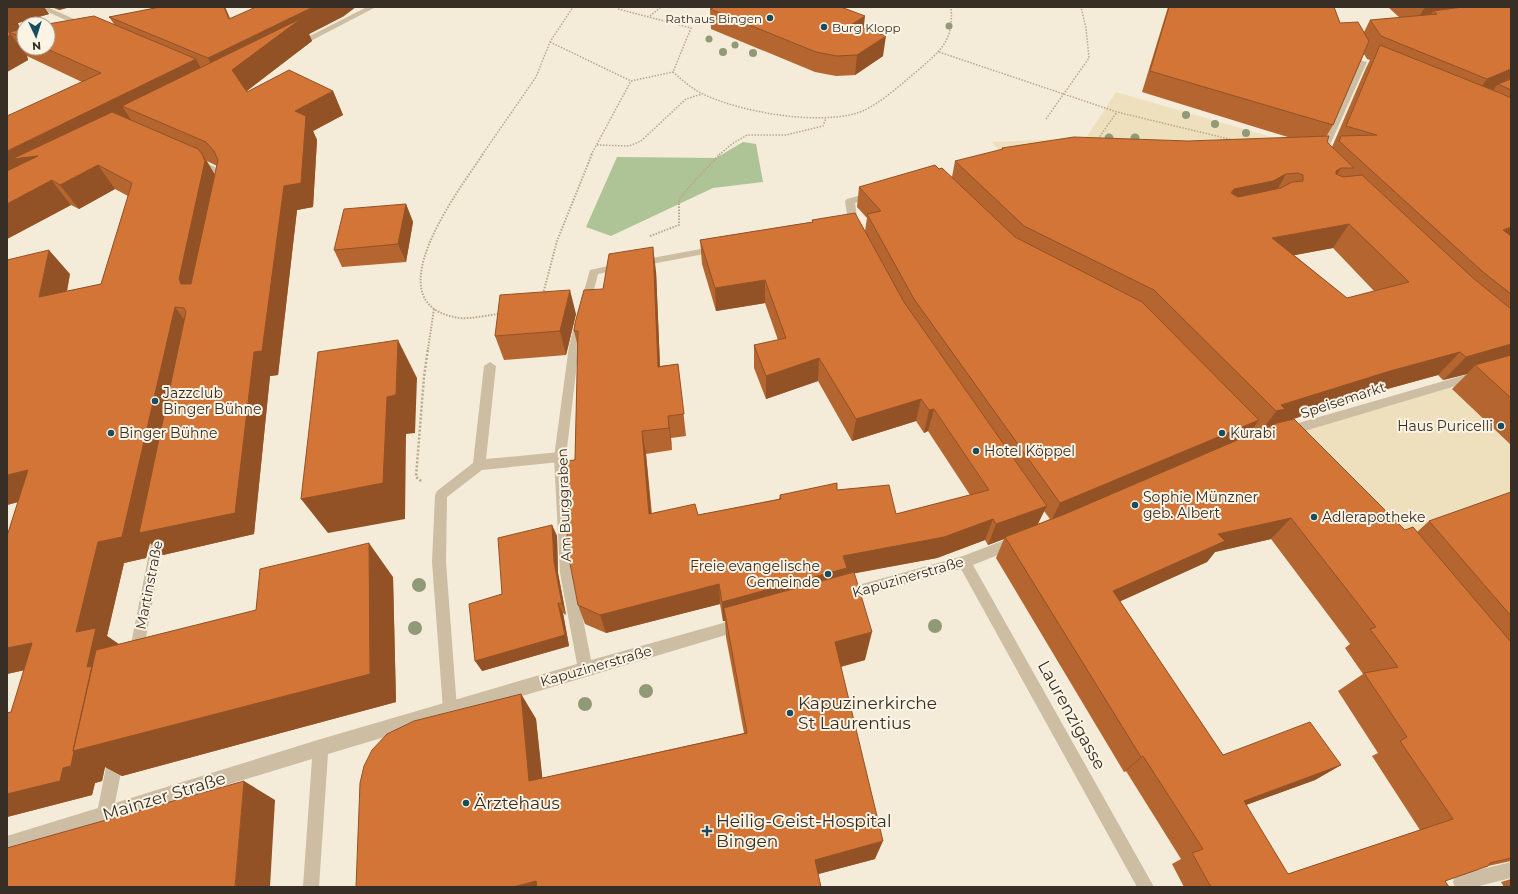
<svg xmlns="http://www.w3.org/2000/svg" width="1518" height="894" font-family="Montserrat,sans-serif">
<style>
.green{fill:#aec497}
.plaza{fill:#eee0bd}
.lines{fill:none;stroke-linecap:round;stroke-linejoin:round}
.path-far2{stroke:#b9a78d;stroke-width:1.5;stroke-dasharray:1.5 1.5;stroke-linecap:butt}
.path-far1{stroke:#b9a78d;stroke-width:2;stroke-dasharray:1.5 1.5;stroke-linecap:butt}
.path{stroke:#b9a78d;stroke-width:2.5;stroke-dasharray:2 2;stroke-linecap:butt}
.lane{fill:#cdbda3;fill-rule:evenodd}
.street{fill:#cdbda3;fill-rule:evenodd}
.tree{fill:#909a77}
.wall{fill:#b5652f;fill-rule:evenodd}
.shaded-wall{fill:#935226}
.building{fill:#d27537;stroke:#935226;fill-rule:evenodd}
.poi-dot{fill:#174d5d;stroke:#fbf4e5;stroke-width:1.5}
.labels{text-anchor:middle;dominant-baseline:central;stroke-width:4;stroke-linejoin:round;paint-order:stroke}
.far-poi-label{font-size:12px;fill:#372e26;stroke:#fbf4e5;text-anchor:end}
.poi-label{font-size:14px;fill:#372e26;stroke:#fbf4e5;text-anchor:start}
.street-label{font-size:14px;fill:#372e26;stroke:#fbf4e5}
.near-poi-label{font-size:17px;fill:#372e26;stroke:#fbf4e5;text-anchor:start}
.near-street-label{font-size:17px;fill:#372e26;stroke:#fbf4e5}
</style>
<rect width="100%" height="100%" fill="#f4ebd8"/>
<path class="green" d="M 743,142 L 756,144 L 763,182 L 713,188 L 611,236 L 586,227 L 617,157 L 716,158 Z"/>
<path class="plaza" d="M 1116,92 L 1323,152 L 1012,168 L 992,142 L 1086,138 Z
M 1447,384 L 1511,445 L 1511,505 L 1392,541 L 1300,428 Z"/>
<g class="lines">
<path class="path-far2" d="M 618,9 L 691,28 L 673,72
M 650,16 L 661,7
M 550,42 L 631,81 L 673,72
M 939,52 L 1117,112 L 1233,140
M 673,72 C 681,79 690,87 699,92 C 736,112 826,128 865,110 C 883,101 900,85 916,72 C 940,51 954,42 951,7
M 1046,119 L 1089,58 L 1086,28 L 1081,7
M 1098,139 L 1117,112
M 597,145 L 629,146 L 641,141 L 686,99 L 702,94
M 482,155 L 536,77 L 550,42 L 573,7
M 591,155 L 631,81
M 719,155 L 732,144 L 747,135 L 786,135 L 823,126 L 826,118"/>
<path class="path-far1" d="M 483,154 C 459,190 370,306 460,318 C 472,319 487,315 499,314
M 650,236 L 679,225 L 679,200 L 691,185 L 720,154
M 543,294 L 557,241 L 592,154
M 428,349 L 434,309"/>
<path class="path" d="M 421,481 L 416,477 L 424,377 L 428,348"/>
<path class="lane" d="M 490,362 L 496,366 L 486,459 L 560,452 L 564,454 L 566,457 L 564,460 L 560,462 L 482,470 L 447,497 L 446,562 L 457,709 L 455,714 L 450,716 L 445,714 L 443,709 L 432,562 L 435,495 L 437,491 L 473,463 L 484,366 Z
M 1511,862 L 1511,878 L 1475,887 L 1455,887 L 1453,882 L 1455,876 L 1461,874 Z"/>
<path class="street" d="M 37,7 L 47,7 L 90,26 L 83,28 Z
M 367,7 L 376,7 L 299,47 L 292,45 Z
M 1360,60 L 1367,62 L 1325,156 L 1324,158 L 1318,158 L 1317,156 Z
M 196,158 L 225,172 L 230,182 L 228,184 L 222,184 L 218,176 L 193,163 L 193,159 Z
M 872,192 L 875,193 L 875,197 L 855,203 L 858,224 L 856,226 L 846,227 L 844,225 L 848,222 L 845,201 L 847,199 Z
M 717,246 L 722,249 L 720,251 L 641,266 L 636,263 L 641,260 Z
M 622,263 L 627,266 L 626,268 L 598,274 L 590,305 L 585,309 L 581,308 L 580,305 L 590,270 Z
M 580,319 L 585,323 L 579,346 L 566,457 L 574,573 L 591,660 L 741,618 L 746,619 L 748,624 L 746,629 L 328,754 L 319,887 L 303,887 L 312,759 L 7,852 L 7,836 L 98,808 L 108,757 L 111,752 L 116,749 L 121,752 L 124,757 L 115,803 L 321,739 L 577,664 L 560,573 L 554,457 L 569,346 L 575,323 Z
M 1475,372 L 1481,376 L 1479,379 L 1288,436 L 1284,434 L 1282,431 L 1284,428 L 1288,426 Z
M 159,527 L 164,529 L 165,533 L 143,654 L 141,659 L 136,661 L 131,659 L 129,654 L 153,533 L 154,529 Z
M 1015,536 L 1020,538 L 1022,542 L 1020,546 L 973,565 L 1154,887 L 1137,887 L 961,569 L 844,601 L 839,599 L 837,595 L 839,591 L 844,589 L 963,556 Z"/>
</g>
<g class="tree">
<circle cx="949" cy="26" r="3.5"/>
<circle cx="709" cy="39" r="3.5"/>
<circle cx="735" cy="45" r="3.5"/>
<circle cx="723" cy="52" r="4"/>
<circle cx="753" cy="53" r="4"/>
<circle cx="1186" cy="115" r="4"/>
<circle cx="1215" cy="124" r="4"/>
<circle cx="1246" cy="133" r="4"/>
<circle cx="1109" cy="138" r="4.5"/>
<circle cx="1135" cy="138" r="4.5"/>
<circle cx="419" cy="585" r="7"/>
<circle cx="935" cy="626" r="7"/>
<circle cx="415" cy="628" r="7"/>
<circle cx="646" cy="691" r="7"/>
<circle cx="585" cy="704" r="7"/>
</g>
<path class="wall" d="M 7,7 L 44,7 L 49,14 L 18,23 L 20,30 L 24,29 L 24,48 L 48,48 L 114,24 L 109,17 L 160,7 L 225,7 L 230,19 L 344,16 L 309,34 L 312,41 L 247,91 L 247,92 L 333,91 L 343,115 L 313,131 L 317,140 L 313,207 L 297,210 L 278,375 L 270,376 L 254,534 L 163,555 L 150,543 L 146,558 L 124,563 L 107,636 L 119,644 L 393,577 L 396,702 L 122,776 L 105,767 L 102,781 L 95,783 L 92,795 L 7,817 L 7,713 L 11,712 L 24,670 L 7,674 L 7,536 L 18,502 L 7,505 L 70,274 L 67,291 L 101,284 L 128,196 L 115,189 L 79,209 L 71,205 L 7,239 L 82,82 L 27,56 L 28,60 L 7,72 ZM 207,161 L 217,166 L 215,175 Z
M 51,7 L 70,7 L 59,10 Z
M 1168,7 L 1334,7 L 1340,23 L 1364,32 L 1370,20 L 1400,18 L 1388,7 L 1511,7 L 1511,445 L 1452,389 L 1467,374 L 1443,380 L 1438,375 L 1369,394 L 1290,420 L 1405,530 L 1417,532 L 1429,521 L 1511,492 L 1511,861 L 1488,866 L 1445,881 L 1449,887 L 1184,887 L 1172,864 L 1181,859 L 1126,771 L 1124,772 L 996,558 L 1004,539 L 988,545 L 985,540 L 937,558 L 854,573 L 865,660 L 841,667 L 875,859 L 818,874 L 356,887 L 521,694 L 536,719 L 542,778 L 744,733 L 726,637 L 725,621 L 723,621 L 720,604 L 606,633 L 585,624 L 578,605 L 569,511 L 575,460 L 578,347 L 574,331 L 603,289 L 656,271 L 660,366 L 678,364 L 686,436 L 671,438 L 672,450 L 646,454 L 652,514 L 698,515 L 779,499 L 780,495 L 837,490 L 896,514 L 970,495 L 928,431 L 924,433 L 916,421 L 852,441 L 818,381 L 766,399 L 754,368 L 754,345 L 778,340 L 765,303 L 716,311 L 702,264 L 700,240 L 812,222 L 812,220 L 865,231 L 867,218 L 857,207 L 859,187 L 939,169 L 952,177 L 955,161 L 1001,150 L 1002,148 L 1291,138 L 1142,92 ZM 1364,54 L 1367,59 L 1370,60 L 1366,68 L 1332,147 L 1327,142 L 1326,137 L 1333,125 ZM 1333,248 L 1374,291 L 1347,298 L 1294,255 ZM 1253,429 L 1256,432 L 1248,436 ZM 1044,511 L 1050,519 L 1038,524 ZM 1271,539 L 1350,644 L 1345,648 L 1363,674 L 1338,691 L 1378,753 L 1372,756 L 1420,830 L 1288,874 L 1246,805 L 1315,780 L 1341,765 L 1223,755 L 1120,601 L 1207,562 L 1215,552 Z
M 710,9 L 863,28 L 883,56 L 855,75 L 836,76 L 815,72 L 711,29 Z
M 406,204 L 413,222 L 406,262 L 342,267 L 334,250 Z
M 576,314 L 566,355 L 504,360 L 495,336 Z
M 552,525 L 557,536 L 558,573 L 566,615 L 563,613 L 569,646 L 482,671 L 502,594 Z
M 1511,879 L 1511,887 L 1504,887 L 1501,882 Z"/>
<path class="shaded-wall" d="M 7,7 L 44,7 L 49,14 L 18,23 L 22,37 L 9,32 L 7,21 Z
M 57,7 L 70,7 L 59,10 Z
M 224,7 L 225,7 L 229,16 L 239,40 Z
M 313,7 L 356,7 L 344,16 L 309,34 L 312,41 L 244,93 L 219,79 L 208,58 Z
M 1425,7 L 1511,7 L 1437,14 L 1433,11 L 1424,26 L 1412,28 Z
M 865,16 L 863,35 L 852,24 Z
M 9,32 L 27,56 L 28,60 L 7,72 L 7,37 Z
M 886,36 L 883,56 L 855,75 L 857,55 Z
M 196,59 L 209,84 L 122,106 L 133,123 L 52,181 L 71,205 L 7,239 L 7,151 Z
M 1511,69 L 1511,78 L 1498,84 L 1490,94 L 1470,102 L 1487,79 Z
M 333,91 L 343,115 L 313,131 L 317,140 L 313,207 L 297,210 L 278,375 L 270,376 L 254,534 L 163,555 L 150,543 L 146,558 L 124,563 L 107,636 L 124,648 L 110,742 L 369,543 L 393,577 L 396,702 L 122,776 L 105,767 L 102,781 L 95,783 L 92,795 L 7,817 L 7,794 L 87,667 L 76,632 L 98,542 L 175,307 L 193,332 L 254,352 L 295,111 Z
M 202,154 L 217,178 L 197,304 L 181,284 L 179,279 Z
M 98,165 L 115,189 L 79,209 L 60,185 Z
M 1341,168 L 1326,193 L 1336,171 Z
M 1286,174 L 1272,199 L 1222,214 L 1231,193 L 1234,189 Z
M 406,204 L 413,222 L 406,262 L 398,244 Z
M 1349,224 L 1333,248 L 1258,262 L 1272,238 Z
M 1511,227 L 1511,243 L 1503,230 Z
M 653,247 L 656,271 L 661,390 L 658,367 Z
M 49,250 L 70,274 L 61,322 L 39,297 Z
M 765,280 L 765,303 L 716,311 L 715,288 Z
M 570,290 L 576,314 L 566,355 L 560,331 Z
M 398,340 L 417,378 L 415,433 L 406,434 L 405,519 L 328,533 L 301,499 L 387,397 Z
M 1511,344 L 1511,361 L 1475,365 L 1467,374 L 1443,380 L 1466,357 Z
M 1460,352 L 1438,375 L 1369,394 L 1272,426 L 1259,434 L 1281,405 L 1390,371 Z
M 819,358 L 818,381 L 766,399 L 766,376 Z
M 921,399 L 916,421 L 852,441 L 856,419 Z
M 934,409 L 928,431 L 924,433 L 929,410 Z
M 668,416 L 671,438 L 672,450 L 669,428 Z
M 1259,420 L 1245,439 L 1051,521 L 1060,503 Z
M 642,431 L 646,454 L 653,535 L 649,514 Z
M 28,470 L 55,492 L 7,505 L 7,475 Z
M 1047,506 L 1036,527 L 1005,537 L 1004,539 L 988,545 L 996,524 Z
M 1291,518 L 1271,539 L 1215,552 L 1207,562 L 1099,611 L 1113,591 L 1218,534 Z
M 993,519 L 985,540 L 937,558 L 846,575 L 724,608 L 725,621 L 723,621 L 722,602 L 843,556 Z
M 552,525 L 557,536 L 558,573 L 566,615 L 562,604 L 554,562 Z
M 719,584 L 720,604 L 606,633 L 600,615 Z
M 558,603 L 563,613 L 569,646 L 482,671 L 475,661 Z
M 872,632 L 865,660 L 831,669 L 835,642 Z
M 32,643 L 62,662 L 7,674 L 7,648 Z
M 521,694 L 536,719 L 545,802 L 529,781 Z
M 1143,756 L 1126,771 L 1124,772 L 1141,757 Z
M 1341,765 L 1315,780 L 1221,814 L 1244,801 Z
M 244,781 L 275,800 L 270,887 L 235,887 Z
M 883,841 L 875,859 L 811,876 L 815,860 Z
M 536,881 L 542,887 L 513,887 Z"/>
<path class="building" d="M 160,7 L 224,7 L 229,19 L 256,7 L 313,7 L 208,58 L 109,17 Z
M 715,7 L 841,7 L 865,16 L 852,24 L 886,36 L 857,55 L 837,56 L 816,52 L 710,9 Z
M 1169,7 L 1334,7 L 1340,23 L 1358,22 L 1369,41 L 1333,125 L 1150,71 Z
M 1463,7 L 1511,7 L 1511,69 L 1487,79 L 1381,36 L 1370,20 L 1437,14 L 1433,11 Z
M 94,16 L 196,59 L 7,151 L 7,116 L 101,73 L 45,48 L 48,48 L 48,24 Z
M 302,18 L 232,70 L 247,92 L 289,70 L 333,91 L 295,111 L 306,116 L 301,183 L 284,186 L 262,351 L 254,352 L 235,513 L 139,533 L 186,312 L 184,308 L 175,307 L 122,537 L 98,542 L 76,632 L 96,628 L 87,667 L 92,666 L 73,751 L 74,751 L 71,766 L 63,768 L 60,781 L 7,794 L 7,713 L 11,712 L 32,643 L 7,648 L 7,536 L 28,470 L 7,475 L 7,260 L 49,250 L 39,297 L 101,284 L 132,183 L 98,165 L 60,185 L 52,180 L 7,204 L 7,171 L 38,156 L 12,159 L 112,112 L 198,149 L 202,154 L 205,161 L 179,279 L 181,284 L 191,284 L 218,160 L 214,151 L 206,142 L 122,106 Z
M 7,21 L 9,32 L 24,29 L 24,38 L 9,32 L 10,35 L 7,37 Z
M 1380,45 L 1500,93 L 1511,98 L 1511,227 L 1503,230 L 1511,236 L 1511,294 L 1483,272 L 1339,141 L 1341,136 L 1377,135 L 1346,126 Z
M 1511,79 L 1511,90 L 1498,84 Z
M 1329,136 L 1327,142 L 1354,168 L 1341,168 L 1336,171 L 1336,174 L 1343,177 L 1362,175 L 1473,278 L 1511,309 L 1511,344 L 1466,357 L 1460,352 L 1390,371 L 1281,405 L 1285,409 L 1276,411 L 1154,290 L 1024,226 L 955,161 L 1003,149 L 1002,148 L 1074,137 L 1188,141 ZM 1298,173 L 1303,175 L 1303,181 L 1292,182 L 1281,188 L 1238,197 L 1231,193 L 1234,189 L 1273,181 L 1286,174 ZM 1349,224 L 1409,282 L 1347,298 L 1272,238 Z
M 935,165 L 939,169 L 942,168 L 1015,237 L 1142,302 L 1259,420 L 1060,503 L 914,299 L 867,214 L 881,211 L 859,187 Z
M 406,204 L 398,244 L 334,250 L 344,209 Z
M 855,213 L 904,302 L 1047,506 L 996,524 L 993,519 L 944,537 L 843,556 L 847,568 L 722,602 L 719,584 L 600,615 L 578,605 L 568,553 L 566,512 L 569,511 L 564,490 L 563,461 L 575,460 L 578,331 L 574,331 L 575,323 L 584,290 L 603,289 L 609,254 L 653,247 L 658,367 L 678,364 L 684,414 L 668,416 L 669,428 L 642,431 L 649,514 L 695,504 L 698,515 L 781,499 L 780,495 L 837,483 L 837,490 L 889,485 L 896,514 L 989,490 L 934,409 L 929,410 L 921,399 L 856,419 L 819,358 L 766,376 L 754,345 L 786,338 L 765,280 L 715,288 L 700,240 L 813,222 L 812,220 Z
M 570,290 L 560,331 L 495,336 L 500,295 Z
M 398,340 L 396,395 L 387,397 L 383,483 L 301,499 L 318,352 Z
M 1511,355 L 1511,398 L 1475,365 Z
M 1294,419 L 1405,530 L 1413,527 L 1511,642 L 1511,858 L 1490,863 L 1488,866 L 1445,881 L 1449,887 L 1211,887 L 1192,853 L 1203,849 L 1143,756 L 1141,757 L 1005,537 L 1065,514 L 1277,423 ZM 1291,518 L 1376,627 L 1370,629 L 1398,667 L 1364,673 L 1407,737 L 1400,741 L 1453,819 L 1288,874 L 1244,801 L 1341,765 L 1310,722 L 1223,755 L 1113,591 L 1225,541 L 1218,534 Z
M 1511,492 L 1511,616 L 1429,521 Z
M 552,525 L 554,562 L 562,604 L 558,603 L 565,635 L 475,661 L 469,604 L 502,594 L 498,538 Z
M 369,543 L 370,674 L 73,751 L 96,650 L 256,610 L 260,569 Z
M 854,572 L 872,632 L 835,642 L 883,841 L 815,860 L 821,887 L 537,887 L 536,881 L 513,887 L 356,887 L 360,783 L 364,766 L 372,750 L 387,734 L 414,721 L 521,694 L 529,781 L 747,733 L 724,608 Z
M 244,781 L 235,887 L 7,887 L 7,848 Z"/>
<g class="poi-dot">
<circle cx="770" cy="18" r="4"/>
<circle cx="824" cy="27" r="4"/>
<circle cx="155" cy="401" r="4"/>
<circle cx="1501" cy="426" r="4"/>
<circle cx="111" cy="433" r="4"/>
<circle cx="1222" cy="433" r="4"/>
<circle cx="976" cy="451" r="4"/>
<circle cx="1135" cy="505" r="4"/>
<circle cx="1314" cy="517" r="4"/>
<circle cx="828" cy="574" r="4"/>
<circle cx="790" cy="713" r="4"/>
<circle cx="466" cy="803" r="4"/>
<path d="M705 825h4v4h4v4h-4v4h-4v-4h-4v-4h4z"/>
</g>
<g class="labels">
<g class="far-poi-label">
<text x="762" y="18">Rathaus Bingen</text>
<text x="832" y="27" text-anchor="start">Burg Klopp</text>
</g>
<g class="poi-label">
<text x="163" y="393">Jazzclub<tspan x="163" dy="16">Binger Bühne</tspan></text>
<text x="1493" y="426" text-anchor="end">Haus Puricelli</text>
<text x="119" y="433">Binger Bühne</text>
<text x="1230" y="433">Kurabi</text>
<text x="984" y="451">Hotel Köppel</text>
<text x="1143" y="497">Sophie Münzner<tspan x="1143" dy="16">geb. Albert</tspan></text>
<text x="1322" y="517">Adlerapotheke</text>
<text x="820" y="566" text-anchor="end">Freie evangelische<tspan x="820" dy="16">Gemeinde</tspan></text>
</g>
<g class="street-label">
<text transform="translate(1343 400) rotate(-18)">Speisemarkt</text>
<text transform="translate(564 505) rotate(-92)">Am Burggraben</text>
<text transform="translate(908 577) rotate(-16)">Kapuzinerstraße</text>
<text transform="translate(149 585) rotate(-79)">Martinstraße</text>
<text transform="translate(596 666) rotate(-16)">Kapuzinerstraße</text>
</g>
<g class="near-poi-label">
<text x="798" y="703">Kapuzinerkirche<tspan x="798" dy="20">St Laurentius</tspan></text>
<text x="474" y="803">Ärztehaus</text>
<text x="716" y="821">Heilig-Geist-Hospital<tspan x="716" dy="20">Bingen</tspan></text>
</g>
<g class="near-street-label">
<text transform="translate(1072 715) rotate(61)">Laurenzigasse</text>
<text transform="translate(164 796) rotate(-17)">Mainzer Straße</text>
</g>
</g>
<rect width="1518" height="894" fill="none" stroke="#372e26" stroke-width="16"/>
<g transform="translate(36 36) rotate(176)"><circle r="19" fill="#fbf4e5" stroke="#ada599"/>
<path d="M0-3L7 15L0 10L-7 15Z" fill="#174d5d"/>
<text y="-6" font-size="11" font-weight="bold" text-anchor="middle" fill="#372e26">N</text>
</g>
</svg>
